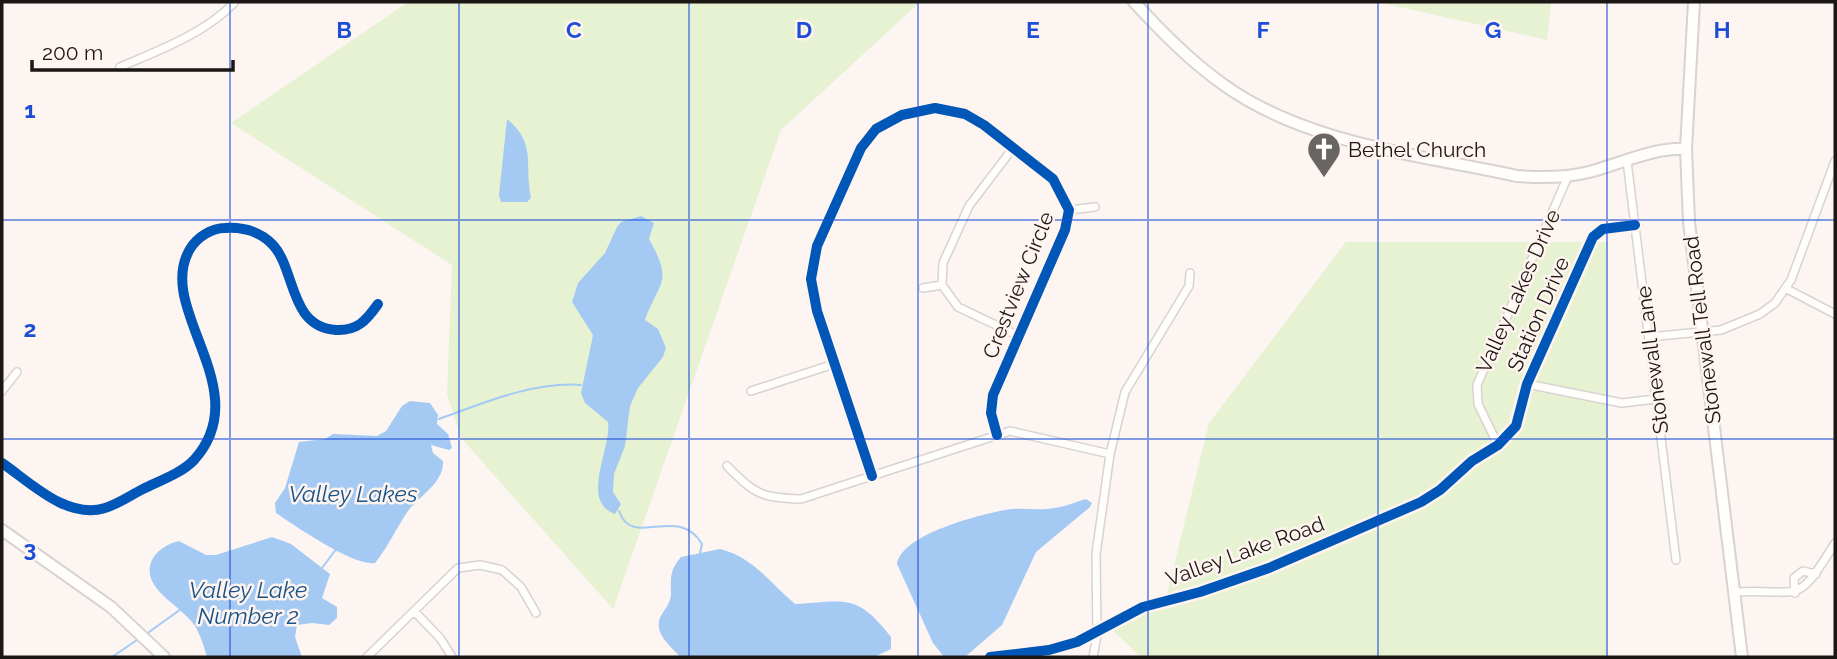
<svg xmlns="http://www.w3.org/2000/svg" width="1837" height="659" font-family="Raleway,sans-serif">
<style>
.green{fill:#e7f2d3}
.water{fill:#a4caf3}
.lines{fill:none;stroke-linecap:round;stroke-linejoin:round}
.stream{stroke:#a4caf3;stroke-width:2}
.street-casing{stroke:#d8d3d1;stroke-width:10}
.secondary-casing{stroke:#d8d3d1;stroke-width:14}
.street{stroke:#fffefd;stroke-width:7}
.secondary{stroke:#fffefd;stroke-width:10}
.cycleway-casing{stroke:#fff4ef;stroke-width:15}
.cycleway{stroke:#0057b8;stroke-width:10}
.grid{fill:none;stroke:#1d4ed8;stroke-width:2;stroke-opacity:0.55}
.labels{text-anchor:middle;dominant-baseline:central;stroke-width:5;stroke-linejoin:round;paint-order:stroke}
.poi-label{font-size:21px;fill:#1a1715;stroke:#fff4ef;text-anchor:start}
.street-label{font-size:21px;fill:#1a1715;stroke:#fff4ef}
.water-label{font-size:23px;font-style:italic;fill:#165389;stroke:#fff4ef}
.grid-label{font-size:23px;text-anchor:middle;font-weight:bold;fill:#1d4ed8;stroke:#fff4ef;stroke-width:5;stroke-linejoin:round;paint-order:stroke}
</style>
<rect width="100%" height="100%" fill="#fcf5f2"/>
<path class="green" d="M 408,2 L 920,2 L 781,130 L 613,609 L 461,438 L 447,394 L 452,265 L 231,123 Z
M 1377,2 L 1551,2 L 1547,40 Z
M 1346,242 L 1608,242 L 1608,657 L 1141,657 L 1109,627 L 1125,613 L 1165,602 L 1209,423 Z"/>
<path class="water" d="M 507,119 C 537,144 524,164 531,198 L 527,202 L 501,202 L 499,195 Z
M 641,216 L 654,223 L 649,239 C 674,283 659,281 645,320 L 658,329 L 666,348 L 663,357 L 638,388 L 630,406 L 625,446 L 614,474 L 613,492 L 621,504 L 615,514 C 579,501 612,448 608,422 L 585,403 L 581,393 L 593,335 L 572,302 L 578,283 L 605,253 L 617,227 L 621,222 Z
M 410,401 L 430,403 L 438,415 L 437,424 L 448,434 L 452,448 L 449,450 L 431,445 L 433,453 L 443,461 C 444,483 419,496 408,511 C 396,528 389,546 375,563 C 355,567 295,526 276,513 L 275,503 L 285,488 L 299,442 L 325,439 L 333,434 L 377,436 L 386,431 L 402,406 Z
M 1086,499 L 1092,503 L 1090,507 L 1036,552 L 1002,625 L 965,657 L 944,657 L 933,643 L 897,564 C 902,534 979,515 1005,510 C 1021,507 1038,511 1054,508 C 1065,507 1075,502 1086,499 Z
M 272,537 L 291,544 L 330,574 L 322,598 L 337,607 L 337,618 L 329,625 L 312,623 L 297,625 L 295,637 L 302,657 L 207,657 C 204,647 201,636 195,626 C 182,605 137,588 153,558 C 159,549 169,543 179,541 L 206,555 L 216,555 Z
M 720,549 C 753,557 770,583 795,604 C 846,601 857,593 891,637 L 891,649 L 874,657 L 680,657 C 670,645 651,632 662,614 C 666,608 671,601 671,594 C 671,578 669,571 681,557 Z"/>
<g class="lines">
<path class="stream" d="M 439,419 C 481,404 534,381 581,385
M 619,511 C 632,550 678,503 702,544 L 700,553
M 322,568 L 337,548
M 145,635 L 181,609
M 112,657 L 137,640"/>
<g class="street-casing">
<path id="street" d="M 120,67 C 160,50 204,34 235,2
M 1013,148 L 969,206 L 943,263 L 942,285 L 958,307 L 1019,336
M 1627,161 L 1676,560
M 1069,210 L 1095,207
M 923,288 L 942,285
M 1787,289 L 1835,314
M 1649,337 L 1721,330 L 1760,314 L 1775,303 L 1791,280 L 1835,161
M 1527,384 L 1622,403 L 1656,399
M 2,391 L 17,372
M 751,391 L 834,364
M 1498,445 L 1478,404 L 1477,385 L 1568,176
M 2,463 C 30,482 67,520 105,508 C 118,504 131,495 143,489 C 159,481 182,473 194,460 C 258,389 154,309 190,249 C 197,237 212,228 225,228 C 243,227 260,231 273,245 C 296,270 289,327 336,330 C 357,331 366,321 378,304
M 727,466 C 755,494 761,498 801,499 L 1010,431 L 1110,454
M 872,476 L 817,311 L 811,279 L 817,246 L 861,148 L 876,129 L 902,115 L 935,108 L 965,114 L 984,125 L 1053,179 L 1069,210 L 1065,230 L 993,395 L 991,413 L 997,435
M 1734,592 C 1803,588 1794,609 1835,543
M 1795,593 L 1794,578 L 1803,571 L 1816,574
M 414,611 L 440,638 L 452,657
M 367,657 L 458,568 L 480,565 L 502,570 L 521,587 L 536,613
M 990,657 L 1049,650 L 1077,642 L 1143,607 L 1200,592 L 1269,568 L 1421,502 L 1440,490 L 1472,461 L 1498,445 L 1516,426 L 1527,384 L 1593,237 L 1603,229 L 1635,225
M 1093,657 L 1097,635 L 1096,554 L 1110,454 L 1125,392 L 1189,286 L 1190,273"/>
</g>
<g class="secondary-casing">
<path id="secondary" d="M 1134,2 C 1162,32 1190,61 1224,85 C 1306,144 1421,155 1517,176 C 1542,178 1565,178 1589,172 C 1620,164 1654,147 1686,149
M 1694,2 L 1686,149 L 1689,222 L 1742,657
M 2,530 L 111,607 L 164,657"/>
</g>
<use href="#street" class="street"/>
<use href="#secondary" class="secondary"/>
<g class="cycleway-casing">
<path id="cycleway" d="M 2,463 C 30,482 67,520 105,508 C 118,504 131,495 143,489 C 159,481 182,473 194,460 C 258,389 154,309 190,249 C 197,237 212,228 225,228 C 243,227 260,231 273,245 C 296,270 289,327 336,330 C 357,331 366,321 378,304
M 872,476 L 817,311 L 811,279 L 817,246 L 861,148 L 876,129 L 902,115 L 935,108 L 965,114 L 984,125 L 1053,179 L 1069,210 L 1065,230 L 993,395 L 991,413 L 997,435
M 990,657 L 1049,650 L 1077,642 L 1143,607 L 1200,592 L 1269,568 L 1421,502 L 1440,490 L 1472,461 L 1498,445 L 1516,426 L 1527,384 L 1593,237 L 1603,229 L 1635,225"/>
</g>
<use href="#cycleway" class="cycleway"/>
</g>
<path class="grid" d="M 230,2 L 230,657M 459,2 L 459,657M 689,2 L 689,657M 918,2 L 918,657M 1148,2 L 1148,657M 1378,2 L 1378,657M 1607,2 L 1607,657M 2,220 L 1835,220M 2,439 L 1835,439"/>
<defs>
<g id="church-pin" transform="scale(1.75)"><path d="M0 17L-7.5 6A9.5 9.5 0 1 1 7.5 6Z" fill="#696562" stroke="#fff4ef"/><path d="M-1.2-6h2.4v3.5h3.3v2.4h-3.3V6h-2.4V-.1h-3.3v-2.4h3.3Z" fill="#fff"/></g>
</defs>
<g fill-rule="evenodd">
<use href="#church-pin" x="1324" y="149"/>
</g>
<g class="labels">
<g class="poi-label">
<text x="1348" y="149">Bethel Church</text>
</g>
<g class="street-label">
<text transform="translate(1018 285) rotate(-68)">Crestview Circle</text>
<text transform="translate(1518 291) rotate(-66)">Valley Lakes Drive</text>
<text transform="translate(1538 314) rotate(-66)">Station Drive</text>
<text transform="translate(1702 330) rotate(-97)">Stonewall Tell Road</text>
<text transform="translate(1652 360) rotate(-97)">Stonewall Lane</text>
<text transform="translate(1245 551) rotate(-20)">Valley Lake Road</text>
</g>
<g class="water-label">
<text x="353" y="493">Valley Lakes</text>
<text x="248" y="589">Valley Lake<tspan x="248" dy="26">Number 2</tspan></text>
</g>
</g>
<g class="grid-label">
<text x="344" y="38">B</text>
<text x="574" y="38">C</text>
<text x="804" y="38">D</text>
<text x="1033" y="38">E</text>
<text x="1263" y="38">F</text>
<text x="1493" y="38">G</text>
<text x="1722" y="38">H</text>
<text x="30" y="118">1</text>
<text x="30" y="337">2</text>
<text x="30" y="557">3</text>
</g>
<rect width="1837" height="659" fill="none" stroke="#1a1715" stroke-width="7"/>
<path d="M32 60v10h201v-10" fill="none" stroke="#1a1715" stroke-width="3.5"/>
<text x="42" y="60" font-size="21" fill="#1a1715" stroke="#fff4ef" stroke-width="5" paint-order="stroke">200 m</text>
</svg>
